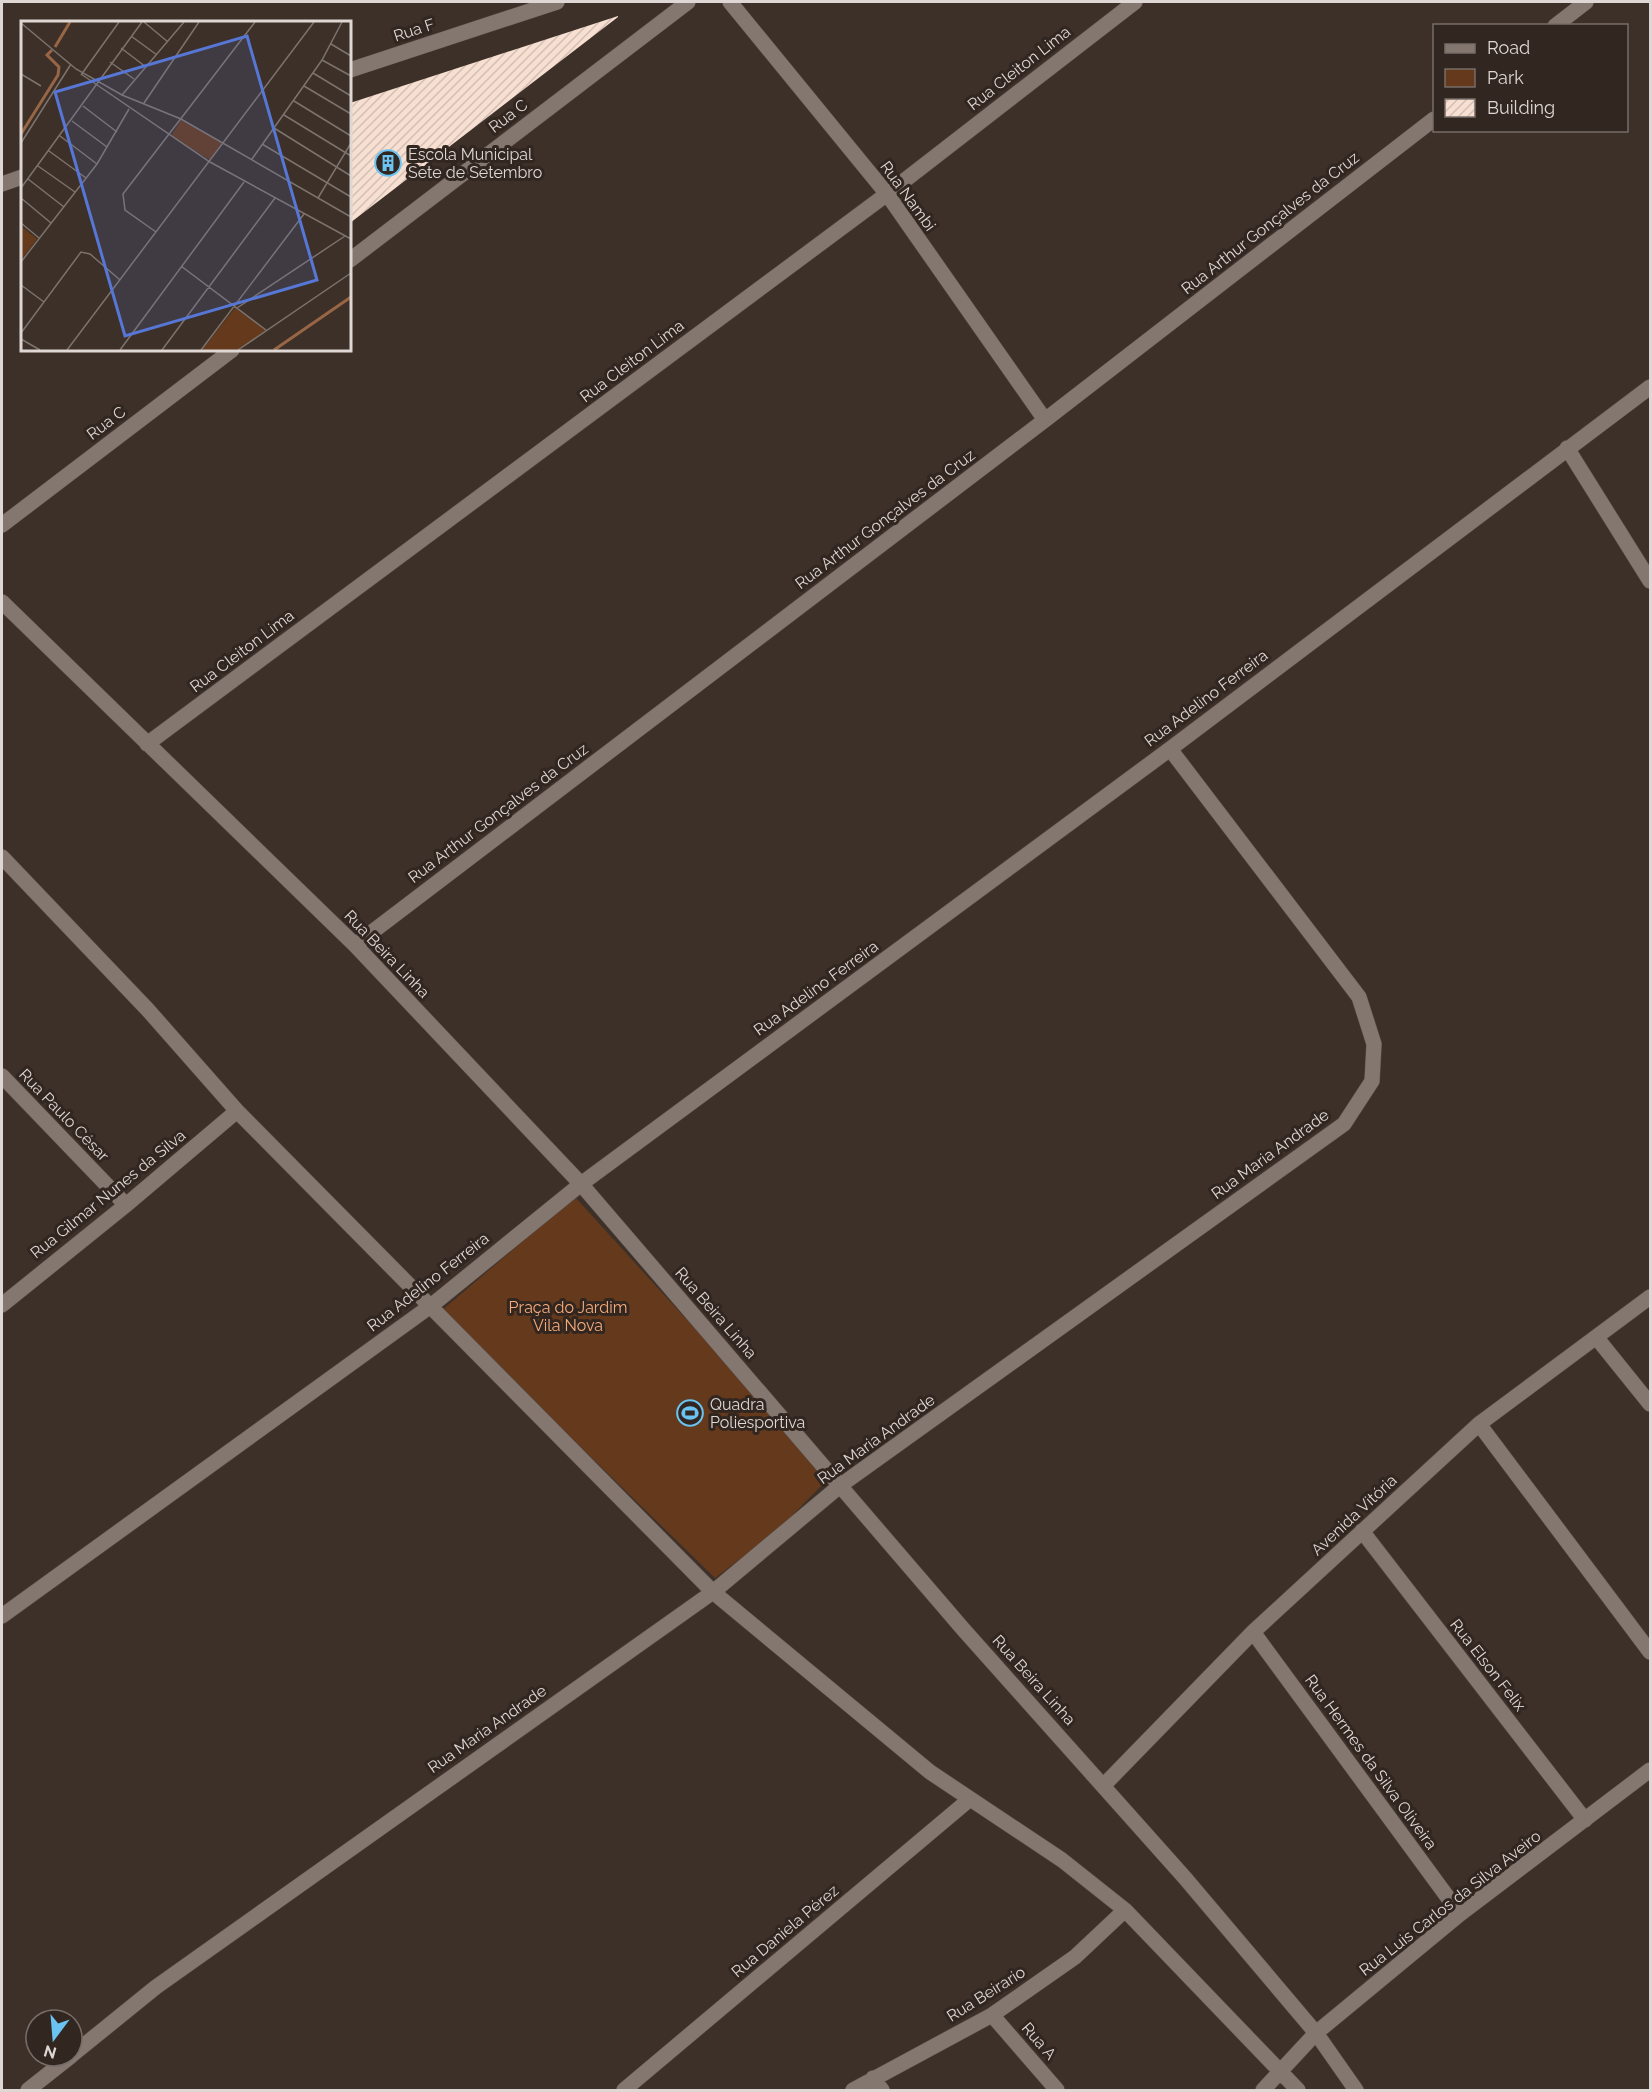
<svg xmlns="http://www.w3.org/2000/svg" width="1652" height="2092" font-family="Raleway,sans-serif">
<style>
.park{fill:#64391c}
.building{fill:url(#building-hatch)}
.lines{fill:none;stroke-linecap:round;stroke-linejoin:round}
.minor-casing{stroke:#584d48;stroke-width:16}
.minor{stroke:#84776f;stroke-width:15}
.labels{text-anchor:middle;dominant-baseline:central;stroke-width:6;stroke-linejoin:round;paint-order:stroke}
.street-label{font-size:16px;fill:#dfd7d3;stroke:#322620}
.poi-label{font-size:16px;fill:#dfd7d3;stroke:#322620;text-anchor:start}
.park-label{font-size:16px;fill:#f7ab7a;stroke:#322620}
.inset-river{fill:none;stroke:#986645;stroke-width:3}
.inset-road{fill:none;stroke:#7d736d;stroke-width:1.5}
.view{fill:#5777d6;fill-opacity:0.15;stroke:#5777d6;stroke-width:3}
.inset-edge{fill:none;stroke:#dfd7d3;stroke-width:3}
</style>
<defs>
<pattern id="building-hatch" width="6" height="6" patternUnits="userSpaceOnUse" patternTransform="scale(1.5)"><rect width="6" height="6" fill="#f7dfd1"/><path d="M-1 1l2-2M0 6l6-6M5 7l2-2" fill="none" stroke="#d3bfb4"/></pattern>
</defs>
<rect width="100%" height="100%" fill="#3c3029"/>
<path class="park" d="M 575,1197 L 830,1477 L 778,1530 L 715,1578 L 441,1311 Z"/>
<path class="building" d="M 618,16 L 618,17 L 350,223 L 350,103 Z"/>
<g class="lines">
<g class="minor-casing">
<path id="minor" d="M 730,2 L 887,194 L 1045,420
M 1555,26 L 1586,2
M 350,70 L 557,2
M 2,184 L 22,177
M 350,260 L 688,2
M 1567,448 L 1650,581
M 2,525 L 232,350
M 2,602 L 355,945 L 581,1184 L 963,1629 L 1185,1878 L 1316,2033 L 1356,2090
M 147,744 L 887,194 L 1135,2
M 2,857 L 148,1010 L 237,1111 L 713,1592 L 930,1772 L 1062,1860 L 1125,1910 L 1298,2090
M 355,945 L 1045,420 L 1434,119
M 2,1076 L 126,1205
M 2,1305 L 126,1205 L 237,1111
M 1596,1337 L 1650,1404
M 1479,1424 L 1650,1652
M 1362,1531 L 1585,1820
M 2,1616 L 432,1305 L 581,1184 L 1170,749 L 1650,387
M 1253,1632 L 1460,1914
M 1104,1785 L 1253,1632 L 1479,1424 L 1650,1297
M 992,2015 L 1057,2090
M 72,2055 L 156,1987 L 713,1592 L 841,1485 L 1344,1124 L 1372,1081 L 1374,1044 L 1359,997 L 1170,749
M 873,2078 L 882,2090
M 28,2090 L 71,2056
M 624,2090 L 970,1799
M 853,2090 L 992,2015 L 1075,1957 L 1125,1910
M 1263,2090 L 1316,2033 L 1460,1914 L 1650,1770"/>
</g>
<use href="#minor" class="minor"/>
</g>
<defs>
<g id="building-ring" transform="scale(1.35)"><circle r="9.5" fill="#322620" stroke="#6ac3f1" stroke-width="1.5"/><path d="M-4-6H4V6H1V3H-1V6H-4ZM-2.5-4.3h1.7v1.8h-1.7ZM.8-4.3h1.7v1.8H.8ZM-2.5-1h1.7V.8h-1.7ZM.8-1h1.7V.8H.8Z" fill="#6ac3f1"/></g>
<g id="stadium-ring" transform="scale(1.35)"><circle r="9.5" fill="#322620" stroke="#6ac3f1" stroke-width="1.5"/><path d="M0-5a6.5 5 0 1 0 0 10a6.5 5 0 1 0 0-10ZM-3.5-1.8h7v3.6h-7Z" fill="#6ac3f1"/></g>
</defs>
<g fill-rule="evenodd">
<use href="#building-ring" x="388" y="163"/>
<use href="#stadium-ring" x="690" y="1413"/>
</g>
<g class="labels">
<g class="street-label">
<text transform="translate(414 30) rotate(-18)">Rua F</text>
<text transform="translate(1019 68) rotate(-38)">Rua Cleiton Lima</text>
<text transform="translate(508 116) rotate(-37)">Rua C</text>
<text transform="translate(908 196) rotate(54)">Rua Nambi</text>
<text transform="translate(1270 223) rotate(-38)">Rua Arthur Gonçalves da Cruz</text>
<text transform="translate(632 361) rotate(-37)">Rua Cleiton Lima</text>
<text transform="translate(106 423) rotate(-37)">Rua C</text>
<text transform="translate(885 519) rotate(-37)">Rua Arthur Gonçalves da Cruz</text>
<text transform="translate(242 651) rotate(-37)">Rua Cleiton Lima</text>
<text transform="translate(1206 698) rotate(-37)">Rua Adelino Ferreira</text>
<text transform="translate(498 813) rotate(-37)">Rua Arthur Gonçalves da Cruz</text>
<text transform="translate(387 954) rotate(46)">Rua Beira Linha</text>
<text transform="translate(816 988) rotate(-36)">Rua Adelino Ferreira</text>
<text transform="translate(64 1115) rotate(46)">Rua Paulo César</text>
<text transform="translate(1270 1154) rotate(-36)">Rua Maria Andrade</text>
<text transform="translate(108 1194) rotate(-39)">Rua Gilmar Nunes da Silva</text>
<text transform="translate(428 1282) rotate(-38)">Rua Adelino Ferreira</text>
<text transform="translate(716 1313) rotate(49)">Rua Beira Linha</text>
<text transform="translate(876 1439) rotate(-36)">Rua Maria Andrade</text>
<text transform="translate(1354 1515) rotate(-43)">Avenida Vitória</text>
<text transform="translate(1488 1665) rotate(52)">Rua Elson Felix</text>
<text transform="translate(1034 1680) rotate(48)">Rua Beira Linha</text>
<text transform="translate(487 1729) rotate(-35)">Rua Maria Andrade</text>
<text transform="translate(1371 1762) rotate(54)">Rua Hermes da Silva Oliveira</text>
<text transform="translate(1450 1903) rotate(-38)">Rua Luis Carlos da Silva Aveiro</text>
<text transform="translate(785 1931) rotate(-40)">Rua Daniela Pérez</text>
<text transform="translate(986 1994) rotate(-32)">Rua Beirario</text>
<text transform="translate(1039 2041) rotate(49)">Rua A</text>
</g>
<g class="poi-label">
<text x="408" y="154">Escola Municipal<tspan x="408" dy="18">Sete de Setembro</tspan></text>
<text x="710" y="1404">Quadra<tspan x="710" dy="18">Poliesportiva</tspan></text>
</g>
<g class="park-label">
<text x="568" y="1307">Praça do Jardim<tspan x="568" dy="18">Vila Nova</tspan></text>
</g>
</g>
<g transform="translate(21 21)">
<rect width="330" height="330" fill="#3c3029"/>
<path d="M 160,99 L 201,121 L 189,139 L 150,115 ZM 0,205 L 16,218 L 0,239 ZM 214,287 L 245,310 L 216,329 L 181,329 Z" fill="#64391c"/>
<path class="inset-river" d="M 34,26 L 49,1M 0,113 L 37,54 L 38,46 L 26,34 L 31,29M 253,329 L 330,276"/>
<path class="inset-road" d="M 123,1 L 147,21M 0,2 L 55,48 L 101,74 L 160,98 L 330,196M 110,15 L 136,34M 310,23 L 330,35M 100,27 L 125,46M 301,39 L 330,55M 89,41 L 113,58M 292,52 L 330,75M 0,53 L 20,65M 60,53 L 189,141 L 330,218M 60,54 L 98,1M 283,65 L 330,93M 101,74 L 163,1M 273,80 L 330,115M 123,82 L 178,1M 62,85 L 96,111M 263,94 L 330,135M 51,100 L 86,126M 253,107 L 330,155M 39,115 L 76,143M 0,122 L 50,43M 241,123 L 330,176M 28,130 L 65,157M 231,138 L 301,39 L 321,1M 17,145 L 54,171M 7,158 L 43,186M 0,167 L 121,1M 0,177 L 30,202M 297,177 L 330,122M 0,202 L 18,217M 135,211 L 104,189 L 102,173 L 234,1M 0,241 L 76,143 L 108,88M 160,245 L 245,309M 0,264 L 23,281M 216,287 L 324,215M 0,312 L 60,231 L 69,233 L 99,259M 0,318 L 19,329M 46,329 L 293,1M 99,329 L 223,161M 141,329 L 254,177M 180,329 L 283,193M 217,329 L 330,252"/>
<path class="view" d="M 226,15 L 296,259 L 104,315 L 34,71 Z"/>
<rect width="330" height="330" class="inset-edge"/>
</g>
<rect width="1652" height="2092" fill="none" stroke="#dfd7d3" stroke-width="6"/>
<rect x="1433" y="24" width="195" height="108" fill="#322620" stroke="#776d68" stroke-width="1.5"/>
<rect x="1445" y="44" width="30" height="9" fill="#84776f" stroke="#776d68" stroke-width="1.5"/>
<text x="1487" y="54" font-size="18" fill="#dfd7d3">Road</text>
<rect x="1445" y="69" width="30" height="18" fill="#64391c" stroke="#776d68" stroke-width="1.5"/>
<text x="1487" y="84" font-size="18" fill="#dfd7d3">Park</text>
<rect x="1445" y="99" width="30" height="18" fill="url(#building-hatch)" stroke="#776d68" stroke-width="1.5"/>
<text x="1487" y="114" font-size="18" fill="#dfd7d3">Building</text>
<g transform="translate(54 2038) rotate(196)"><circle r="28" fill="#322620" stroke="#776d68" stroke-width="1.5"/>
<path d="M0-4.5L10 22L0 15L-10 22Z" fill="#6ac3f1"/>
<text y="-9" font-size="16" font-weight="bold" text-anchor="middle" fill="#dfd7d3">N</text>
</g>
</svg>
